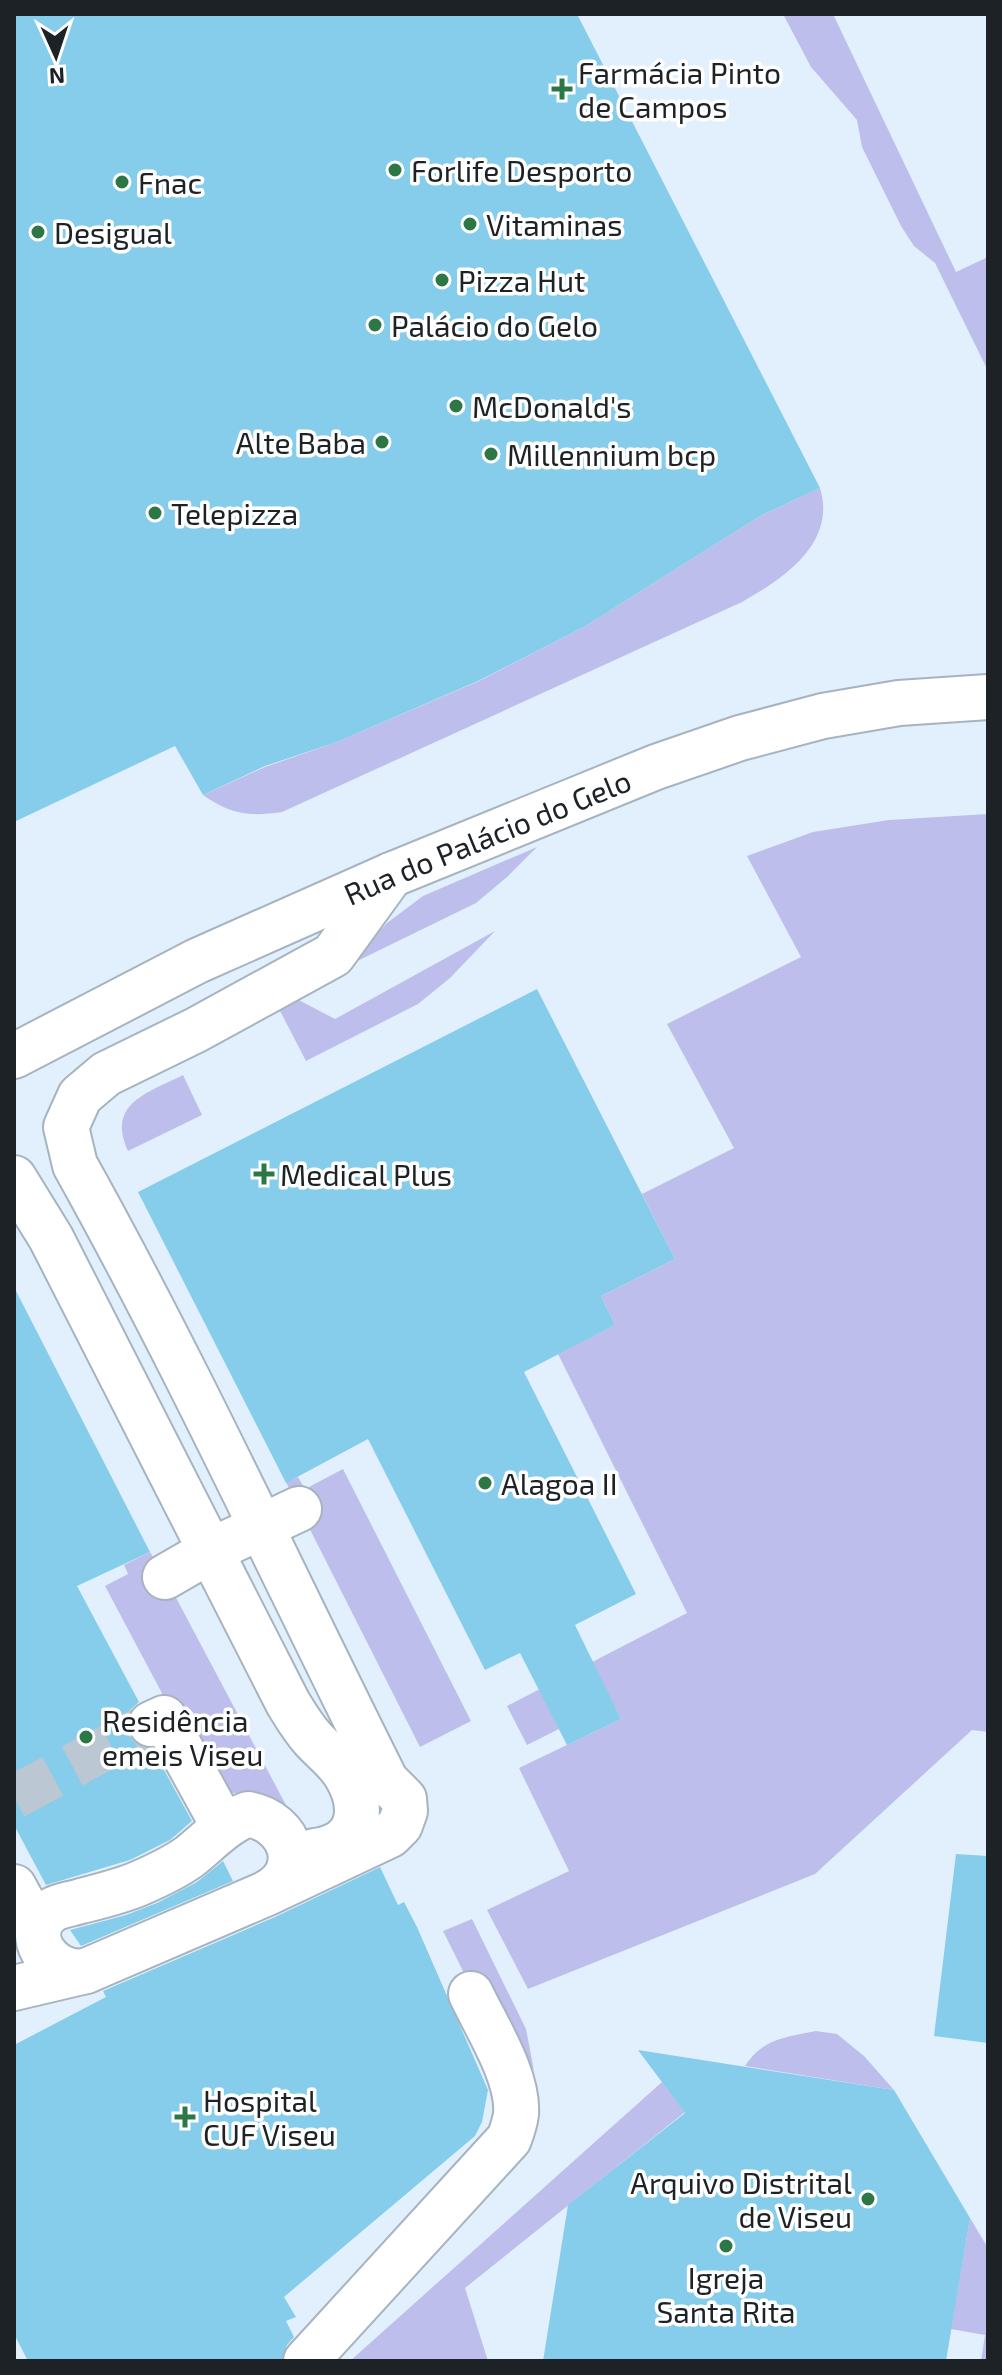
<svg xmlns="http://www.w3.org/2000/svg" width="1002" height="2375" font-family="'Exo 2',sans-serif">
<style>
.green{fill:#bdbeeb}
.building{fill:#86cdeb}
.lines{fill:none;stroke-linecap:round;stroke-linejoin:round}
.minor-tunnel{stroke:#bbc7d2;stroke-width:44;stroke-dasharray:44 22;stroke-linecap:butt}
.minor-casing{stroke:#a6b4c0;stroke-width:48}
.minor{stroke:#fff;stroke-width:44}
.poi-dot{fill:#2d7746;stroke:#fff;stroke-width:3}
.labels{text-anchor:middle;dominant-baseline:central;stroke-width:7;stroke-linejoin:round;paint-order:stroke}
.poi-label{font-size:30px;fill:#1d2226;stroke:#fff;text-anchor:start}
.street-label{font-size:30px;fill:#1d2226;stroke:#fff}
</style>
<rect width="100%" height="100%" fill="#e2f0fd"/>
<path class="green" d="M 783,14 L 833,14 L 956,272 L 988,257 L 988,371 L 935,263 L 914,246 L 901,226 L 862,147 L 857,120 L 811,67 Z
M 820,488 C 837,543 783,579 742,602 L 282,812 C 249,817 230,814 203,795 L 265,767 L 337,742 L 479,681 L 584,627 L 760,516 Z
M 988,814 L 988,1732 L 972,1730 L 815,1874 L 528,1989 L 487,1910 L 569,1871 L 519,1768 L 621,1719 L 604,1686 L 551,1712 L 559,1729 L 527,1745 L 507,1706 L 687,1613 L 558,1354 L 615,1325 L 601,1296 L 675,1259 L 642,1194 L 734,1148 L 667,1024 L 801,957 L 747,856 L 813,832 L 889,820 Z
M 537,847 L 507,877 L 476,903 L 347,966 L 387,923 L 423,896 Z
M 495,931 L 450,978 L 418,1004 L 306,1061 L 277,1005 L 293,997 L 335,1019 Z
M 183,1075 L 202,1115 L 128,1151 C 106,1103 148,1093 183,1075 Z
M 343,1469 L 471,1721 L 420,1747 L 286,1482 L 298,1477 L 305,1489 Z
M 150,1552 L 165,1577 L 287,1807 C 262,1794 243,1792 215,1793 L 105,1586 L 128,1574 L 124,1565 Z
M 472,1919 L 526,2029 L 534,2071 L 491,1986 L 474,1993 L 443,1931 Z
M 816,2031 L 837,2034 L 864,2056 L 894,2090 L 745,2066 C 762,2039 786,2037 816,2031 Z
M 662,2082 L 685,2112 L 465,2288 L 488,2361 L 350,2361 Z
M 970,2218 L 988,2248 L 988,2361 L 981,2361 L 985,2335 L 951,2329 Z"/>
<path class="building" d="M 14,14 L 577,14 L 820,488 L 760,516 L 584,627 L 478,681 L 337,742 L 265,766 L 203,795 L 175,746 L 14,822 Z
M 537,989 L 675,1259 L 601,1296 L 615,1325 L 524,1372 L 636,1594 L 575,1625 L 621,1719 L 567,1745 L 520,1653 L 485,1670 L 368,1439 L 286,1483 L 138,1192 Z
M 14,1287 L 150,1552 L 77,1586 L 139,1702 L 130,1710 L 126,1721 L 129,1735 L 137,1745 L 152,1748 L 192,1821 L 170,1840 L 130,1860 L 46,1885 L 14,1825 Z
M 956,1854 L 988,1856 L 988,2043 L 934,2036 Z
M 223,1861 L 233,1881 L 81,1946 L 70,1930 L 126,1915 L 157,1903 L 197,1882 Z
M 380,1867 L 398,1905 L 404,1902 L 417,1927 L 488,2090 L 482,2122 L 475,2136 L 284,2297 L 296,2317 L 286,2321 L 294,2337 L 287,2345 L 282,2361 L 28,2361 L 14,2334 L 14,2045 L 106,1997 L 103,1991 L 275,1917 Z
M 638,2050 L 894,2090 L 970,2218 L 946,2361 L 543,2361 L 568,2205 L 685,2113 Z"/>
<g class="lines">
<path class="minor-tunnel" d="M 14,1797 L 151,1724"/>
<g class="minor-casing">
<g id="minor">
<path id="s1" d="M 14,1056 L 197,961 L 391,875 L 656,767 L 740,738 L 823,716 L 899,703 L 988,697"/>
<path d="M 14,1178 L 51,1238 L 288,1703 C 296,1716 303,1728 313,1739 C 325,1752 339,1762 347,1777 C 367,1813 357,1846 314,1851"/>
<path d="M 165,1577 L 210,1551 L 299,1509"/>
<path d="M 151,1724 L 164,1718 L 224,1827"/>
<path d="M 14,1887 L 36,1927"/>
<path d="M 265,1894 C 309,1872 292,1822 248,1814 C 225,1823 208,1842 189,1857 C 175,1867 156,1876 140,1883 C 122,1891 101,1896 81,1901 C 72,1904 60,1905 52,1910 C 20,1931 48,1977 86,1971 L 265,1894 L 390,1835 L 400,1825 L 405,1811 L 404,1799 L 386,1781 C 283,1575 187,1366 75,1165 L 66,1127 L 80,1096 L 106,1074 L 196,1030 L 333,955 L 391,875"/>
<path d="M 14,1988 L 86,1971"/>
<path d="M 306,2361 L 509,2139 C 512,2131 515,2122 516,2114 C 519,2077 487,2028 471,1994"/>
</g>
</g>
<use href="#minor" class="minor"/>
</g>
<g class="poi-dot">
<path d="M558 77h8v8h8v8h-8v8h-8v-8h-8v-8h8z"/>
<circle cx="395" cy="170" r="8"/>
<circle cx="122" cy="182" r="8"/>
<circle cx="470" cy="224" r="8"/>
<circle cx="38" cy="232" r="8"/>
<circle cx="442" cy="280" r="8"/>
<circle cx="375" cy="325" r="8"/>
<circle cx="456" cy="406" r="8"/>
<circle cx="382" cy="442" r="8"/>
<circle cx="491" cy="454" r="8"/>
<circle cx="155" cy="513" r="8"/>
<path d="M260 1162h8v8h8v8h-8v8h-8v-8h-8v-8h8z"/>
<circle cx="485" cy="1483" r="8"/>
<circle cx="86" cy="1737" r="8"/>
<path d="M181 2105h8v8h8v8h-8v8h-8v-8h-8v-8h8z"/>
<circle cx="868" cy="2199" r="8"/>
<circle cx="726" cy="2246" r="8"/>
</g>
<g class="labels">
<g class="poi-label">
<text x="578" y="72">Farmácia Pinto<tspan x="578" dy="34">de Campos</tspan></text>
<text x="411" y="170">Forlife Desporto</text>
<text x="138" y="182">Fnac</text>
<text x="486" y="224">Vitaminas</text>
<text x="54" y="232">Desigual</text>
<text x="458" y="280">Pizza Hut</text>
<text x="391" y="325">Palácio do Gelo</text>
<text x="472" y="406">McDonald's</text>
<text x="366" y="442" text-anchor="end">Alte Baba</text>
<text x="507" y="454">Millennium bcp</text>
<text x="171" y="513">Telepizza</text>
<text x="280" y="1174">Medical Plus</text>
<text x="501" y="1483">Alagoa II</text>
<text x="102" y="1720">Residência<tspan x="102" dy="34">emeis Viseu</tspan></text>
<text x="203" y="2100">Hospital<tspan x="203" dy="34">CUF Viseu</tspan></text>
<text x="852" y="2182" text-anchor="end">Arquivo Distrital<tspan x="852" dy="34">de Viseu</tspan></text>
<text x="726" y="2277" text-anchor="middle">Igreja<tspan x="726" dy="34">Santa Rita</tspan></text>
</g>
<g class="street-label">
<text stroke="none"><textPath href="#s1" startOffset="522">Rua do Palácio do Gelo</textPath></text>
</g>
</g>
<rect width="1002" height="2375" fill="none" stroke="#1d2226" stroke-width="32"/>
<g transform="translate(56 56) rotate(177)" stroke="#ffffff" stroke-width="6" paint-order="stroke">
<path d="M0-6L14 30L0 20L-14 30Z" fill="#1d2226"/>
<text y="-12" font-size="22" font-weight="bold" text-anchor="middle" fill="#1d2226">N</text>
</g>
</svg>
